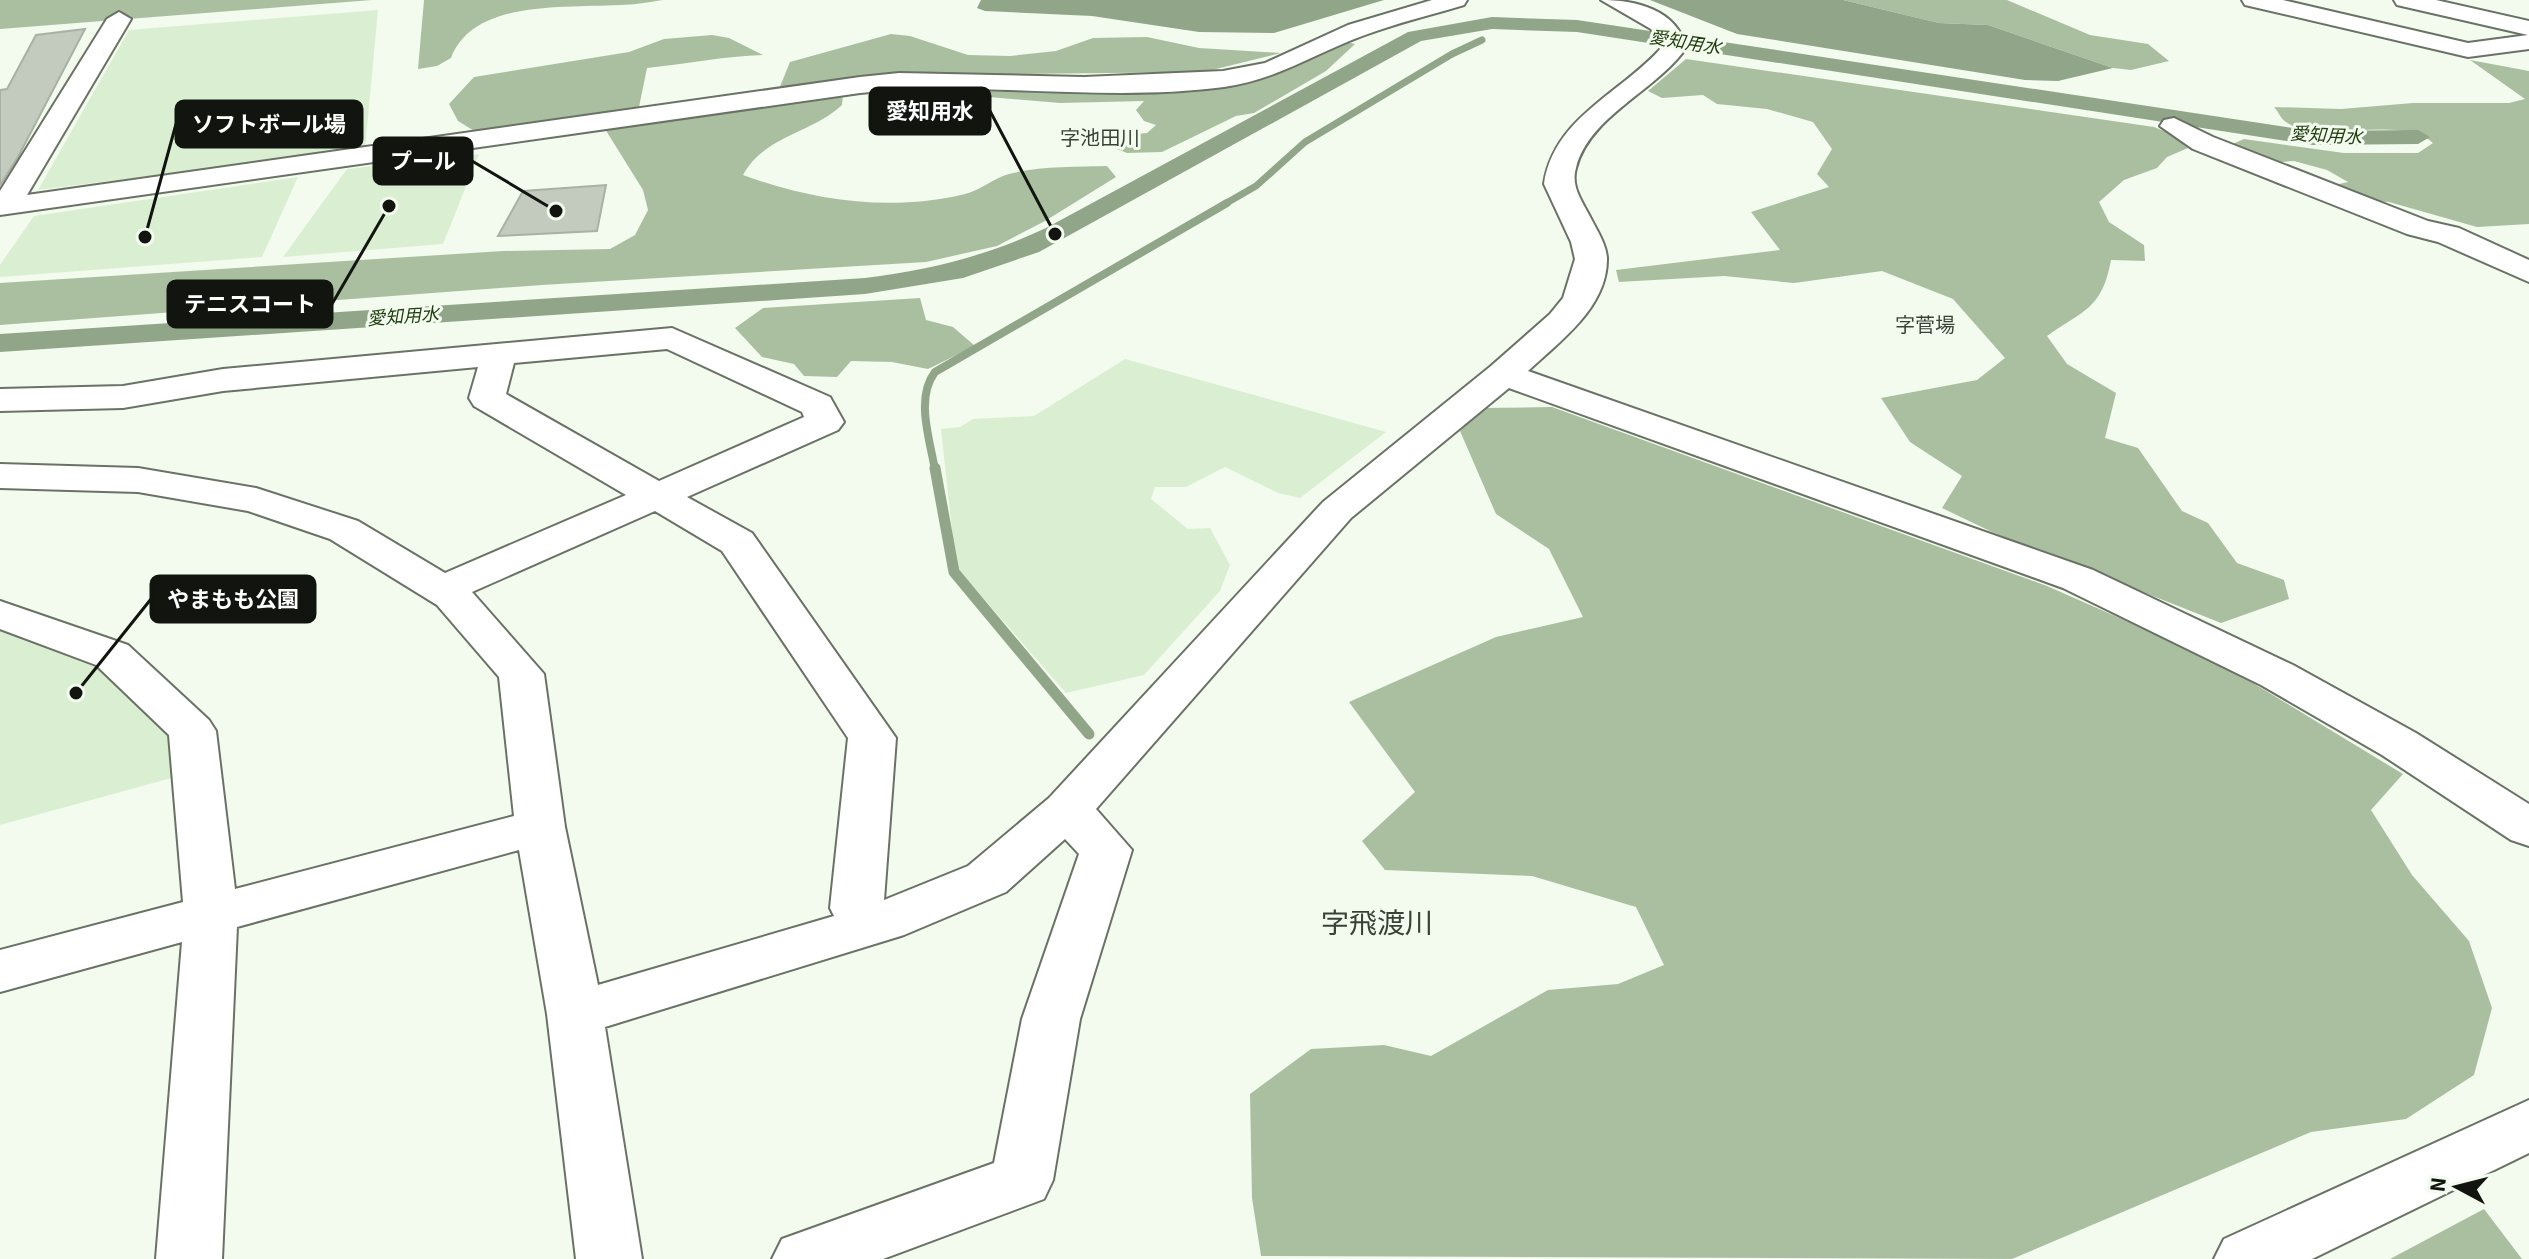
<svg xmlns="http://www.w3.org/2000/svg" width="2529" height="1259" font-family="'Source Sans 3','Noto Sans JP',sans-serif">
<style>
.green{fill:#daefd1}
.forest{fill:#aabfa0}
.water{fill:#91a688}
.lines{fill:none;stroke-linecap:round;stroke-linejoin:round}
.stream-far2{stroke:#91a688;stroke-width:7}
.stream-far1{stroke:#91a688;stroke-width:8}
.stream{stroke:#91a688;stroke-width:11}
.canal{fill:#91a688;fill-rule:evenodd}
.building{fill:#c2cbbe;stroke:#a8b1a4;stroke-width:2}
.minor-casing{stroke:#6a7266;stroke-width:4}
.minor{fill:#fff;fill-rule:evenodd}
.labels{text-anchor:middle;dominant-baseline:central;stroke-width:6;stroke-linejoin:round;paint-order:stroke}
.far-water-label{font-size:18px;font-style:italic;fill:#203d10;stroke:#f2fbee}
.far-quarter-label{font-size:20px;fill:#394136;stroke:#f2fbee}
.near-quarter-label{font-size:28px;fill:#394136;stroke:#f2fbee}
.leader{fill:none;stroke:#11140f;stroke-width:3}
.callout-dot{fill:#11140f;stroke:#f2fbee;stroke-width:3}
.callout{fill:#11140f;stroke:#11140f;stroke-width:3}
.callout-label{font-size:22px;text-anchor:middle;font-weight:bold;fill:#fff}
</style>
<rect width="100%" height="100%" fill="#f2fbee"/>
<path class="green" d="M 378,10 L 365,149 L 38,190 L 129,30 Z
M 479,154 L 443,244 L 283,257 L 347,169 Z
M 298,177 L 262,257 L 0,277 L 0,265 L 34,216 Z
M 1125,359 L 1386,432 L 1300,498 L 1278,493 L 1225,467 L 1186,487 L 1155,487 L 1151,499 L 1188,529 L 1210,528 L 1230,565 L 1220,591 L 1144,675 L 1066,693 L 956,567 L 941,429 L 960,427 L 973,419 L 1034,416 Z
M 0,614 L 112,655 L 197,771 L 0,825 Z"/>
<path class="forest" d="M 0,0 L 372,0 L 0,29 Z
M 424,0 L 663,0 C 649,2 634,5 620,5 C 562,8 473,0 451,58 L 437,66 L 418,69 Z
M 1843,0 L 2007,0 L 2090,35 L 2148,44 L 2169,61 L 2131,70 L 2113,68 L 1988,25 L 1939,23 Z
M 891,34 L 910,36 L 968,55 L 1010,56 L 1056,51 L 1093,38 L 1147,37 L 1199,48 L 1281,53 L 1204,72 L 907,75 L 779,89 L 790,62 Z
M 712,35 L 729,38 L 763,55 C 724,56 686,64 647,68 L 638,112 L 476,132 L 458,121 L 449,104 L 474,77 L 629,52 L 664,39 Z
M 1347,42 L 1355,44 L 1326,71 L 1254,113 L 1236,116 L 1162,152 L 1127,153 L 1117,149 L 1127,135 L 1147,133 L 1156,125 L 1144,121 L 1136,110 L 1144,101 L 1060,103 L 954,94 L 875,109 L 870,105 L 868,91 L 1259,79 C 1288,69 1317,47 1347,42 Z
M 1686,59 L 2154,127 L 2181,138 L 2188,148 L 2167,157 L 2157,168 L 2124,180 L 2099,202 L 2109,222 L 2144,245 L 2145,261 L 2111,260 C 2102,309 2084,310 2047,336 L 2067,364 L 2116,393 L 2105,438 L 2138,448 L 2182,511 L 2208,523 L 2237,563 L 2284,580 L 2289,599 L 2221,623 L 1992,532 L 1942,508 L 1962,476 L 1910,442 L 1881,398 L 1977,380 L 2005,358 L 1953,299 L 1882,271 L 1794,283 L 1724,276 L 1619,282 L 1616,270 L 1780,250 L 1751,212 L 1829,187 L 1817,174 L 1832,149 L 1813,122 L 1767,109 L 1717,104 L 1703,95 L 1662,98 L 1648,91 Z
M 2470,60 L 2529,71 L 2529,224 L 2477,227 L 2389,202 L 2367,201 L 2326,187 L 2348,182 L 2327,170 L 2294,161 L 2266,163 L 2226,147 L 2244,139 L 2344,153 L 2418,153 L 2433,143 C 2402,113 2317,146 2286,122 C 2281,119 2278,111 2274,107 L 2341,109 L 2413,103 L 2509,103 L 2525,99 Z
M 843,93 L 842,105 C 811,134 765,135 743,175 C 814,201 890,212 965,194 C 981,190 994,178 1009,174 C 1040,166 1075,167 1107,166 L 1116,177 L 1045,221 L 997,246 L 926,262 L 542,285 L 0,325 L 0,283 L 503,251 L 610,249 L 635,235 L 648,210 L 643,190 L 605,129 Z
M 920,298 L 926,320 L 953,327 L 975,346 L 928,369 L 892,362 L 851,361 L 837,377 L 804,376 L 794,364 L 762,357 L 735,328 L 763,308 Z
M 1552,407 L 2047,586 L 2215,660 L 2403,774 L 2371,810 L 2412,875 L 2469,941 L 2492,1008 L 2474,1075 L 2406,1119 L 2311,1132 L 2012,1259 L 1261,1256 L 1252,1198 L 1250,1094 L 1311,1049 L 1384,1045 L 1431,1056 L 1548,990 L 1618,984 L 1664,965 L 1636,907 L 1532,876 L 1385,870 L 1362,841 L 1415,792 L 1349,702 L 1496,637 L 1583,617 L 1549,549 L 1496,514 L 1460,431 L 1483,408 Z
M 2484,1209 L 2522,1259 L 2390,1259 Z"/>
<path class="water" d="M 981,0 L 1384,0 L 1274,33 L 1199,32 L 1092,16 L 985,11 L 977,8 Z
M 1650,0 L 1843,0 L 1939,23 L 1988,25 L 2113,68 L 2058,81 L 2025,80 L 1737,34 Z"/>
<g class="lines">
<path class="stream-far2" d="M 1223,205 L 1256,186 L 1305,142 L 1452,54 L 1482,40"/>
<path class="stream-far1" d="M 935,470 C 930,440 915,398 935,372 L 1227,203"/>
<path class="stream" d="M 935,468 L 954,572 L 1089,734"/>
<path class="canal" d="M 1492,17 L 1577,20 L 2313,131 L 2418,130 L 2430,137 L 2418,144 L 2313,145 L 1577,32 L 1492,29 L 1421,41 L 1039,252 L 963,278 L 865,294 L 0,352 L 0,334 L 865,278 C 930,270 986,256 1046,228 L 1408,32 Z"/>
</g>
<path class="building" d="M 85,29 L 18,157 L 0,185 L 0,90 L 7,89 L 36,35 Z
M 606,185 L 597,231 L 498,236 L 523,191 Z"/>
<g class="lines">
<g class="minor-casing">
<path id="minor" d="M 1432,0 L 1467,0 L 1464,5 C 1431,15 1397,23 1365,35 C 1315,53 1279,79 1224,87 C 1103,103 980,80 860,93 L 0,215 L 0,191 L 107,19 L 119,12 L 131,19 L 27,195 L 860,77 L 899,73 L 1084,77 L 1223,71 L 1265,63 L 1348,25 Z
M 1601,0 C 1635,0 1677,9 1686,48 C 1656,91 1589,116 1576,168 C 1571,185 1580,198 1588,213 C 1595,227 1606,243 1607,258 C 1608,307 1560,341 1528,371 L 2093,570 L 2293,665 L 2416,733 L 2529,804 L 2529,846 L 2511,840 L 2382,755 L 2261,685 L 2063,588 L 1509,388 L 1351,518 L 1096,809 L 1132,850 L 1080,1019 L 1053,1180 L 1044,1199 L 883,1259 L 772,1259 L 782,1239 L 994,1163 L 1022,1019 L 1079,854 L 1065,839 L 1006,892 L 904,935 L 605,1027 L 642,1259 L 576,1259 L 547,1014 L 519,850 L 237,927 L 222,1259 L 156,1259 L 182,942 L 0,992 L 0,950 L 183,902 L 169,735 L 96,665 L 0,629 L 0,601 L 128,645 L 209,720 L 216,731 L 235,889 L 514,816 L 499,677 L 437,605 L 330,539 L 248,511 L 138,492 L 0,488 L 0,464 L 138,468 L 256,488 L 358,521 L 445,573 L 626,495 L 474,406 L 469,398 L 478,367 L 223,391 L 123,408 L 0,411 L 0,389 L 123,386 L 223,369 L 672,328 L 830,397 L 844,422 L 838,430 L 687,497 L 752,533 L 896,738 L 884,900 L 968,866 L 1049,798 L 1323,502 L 1491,366 L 1550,314 L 1563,298 L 1575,259 L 1571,242 L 1544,184 C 1554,117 1622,93 1662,47 L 1651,29 ZM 667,349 L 802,412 L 804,417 L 659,481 L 506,394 L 514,363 ZM 655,511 L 722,551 L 848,738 L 830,908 L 834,916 L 598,985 L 565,827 L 544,674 L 472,592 Z
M 2242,0 L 2283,0 L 2468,43 L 2528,35 L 2397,5 L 2394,0 L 2436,0 L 2529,21 L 2529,49 L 2468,57 L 2245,5 Z
M 2174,118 L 2213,137 L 2428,221 L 2459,228 L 2529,260 L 2529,282 L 2438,242 L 2407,234 L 2193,149 L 2160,126 L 2164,120 Z
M 2529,1100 L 2529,1153 L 2312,1259 L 2214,1259 L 2224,1239 Z"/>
</g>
<use href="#minor" class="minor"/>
</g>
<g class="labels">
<g class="far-water-label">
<text transform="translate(1685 43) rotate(9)">愛知用水</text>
<text transform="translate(2326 136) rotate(3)">愛知用水</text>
<text transform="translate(403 317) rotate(-4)">愛知用水</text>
</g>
<g class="far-quarter-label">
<text x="1100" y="139">字池田川</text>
<text x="1925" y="326">字菅場</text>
</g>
<g class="near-quarter-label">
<text x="1377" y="924">字飛渡川</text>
</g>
</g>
<path class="leader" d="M1055 234L990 111M145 237L176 124M556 211L472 161M389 206L332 304M76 693L151 599"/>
<g class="callout-dot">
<circle cx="1055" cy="234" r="8"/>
<circle cx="145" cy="237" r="8"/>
<circle cx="556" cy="211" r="8"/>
<circle cx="389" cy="206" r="8"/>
<circle cx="76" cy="693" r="8"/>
</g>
<g class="callout">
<rect x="870" y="88" width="120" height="46" rx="8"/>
<rect x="176" y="101" width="186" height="46" rx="8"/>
<rect x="374" y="138" width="98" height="46" rx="8"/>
<rect x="168" y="281" width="164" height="46" rx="8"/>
<rect x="151" y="576" width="164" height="46" rx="8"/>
</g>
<g class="callout-label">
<text x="930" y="119">愛知用水</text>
<text x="269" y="132">ソフトボール場</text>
<text x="423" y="169">プール</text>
<text x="250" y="312">テニスコート</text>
<text x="233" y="607">やまもも公園</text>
</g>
<g transform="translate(2457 1187) rotate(277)" stroke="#f2fbee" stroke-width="6" paint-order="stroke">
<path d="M0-6L14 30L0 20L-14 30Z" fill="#11140f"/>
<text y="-12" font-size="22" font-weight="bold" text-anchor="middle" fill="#11140f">N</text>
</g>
</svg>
